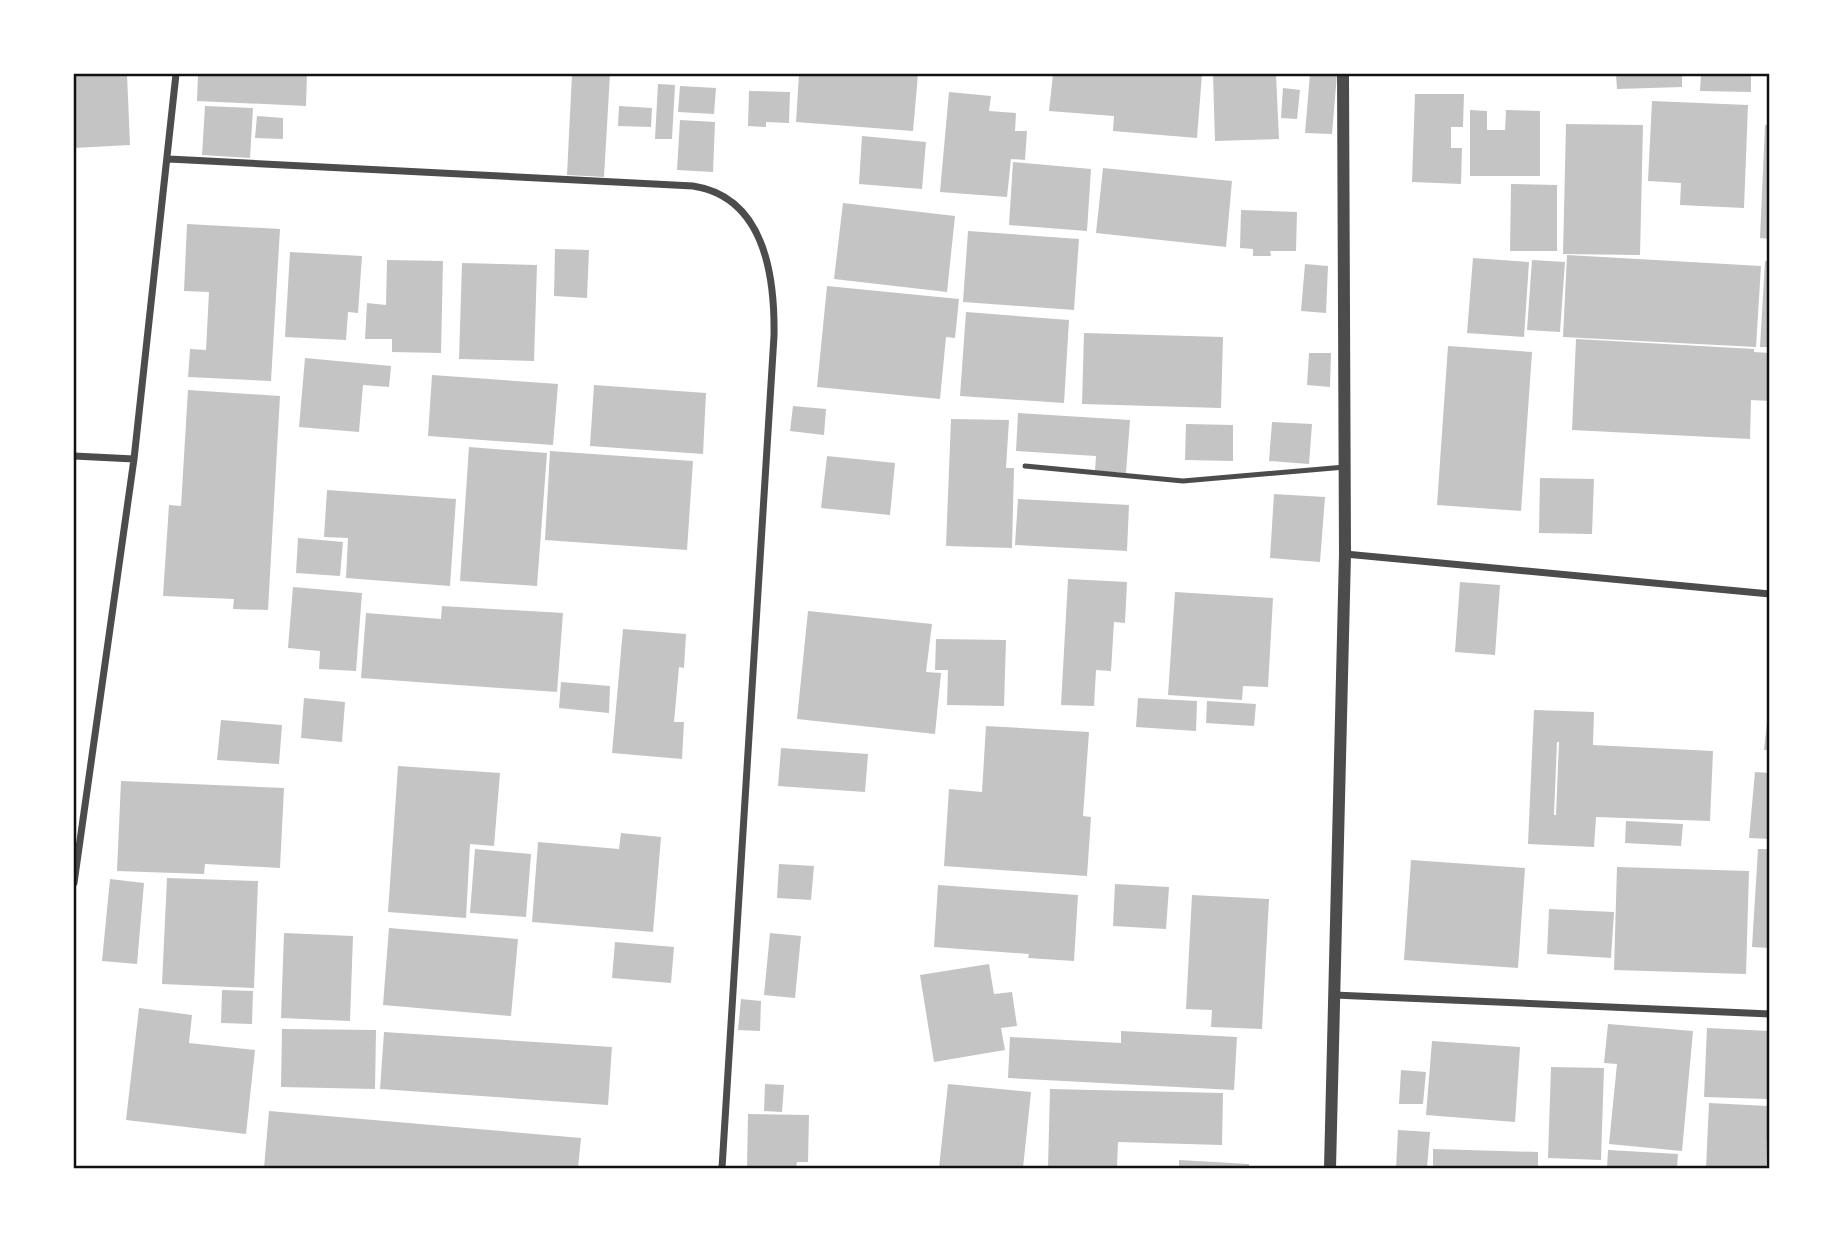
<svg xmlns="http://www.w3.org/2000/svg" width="1843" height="1242" font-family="'Zilla Slab',serif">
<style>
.building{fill:#c4c4c4;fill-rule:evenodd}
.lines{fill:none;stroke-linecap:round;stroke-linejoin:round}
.service{stroke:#4c4c4c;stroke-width:5}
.minor{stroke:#4c4c4c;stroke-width:7}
.tertiary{stroke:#4c4c4c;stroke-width:12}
.neatline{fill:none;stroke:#111;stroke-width:2.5}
</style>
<rect width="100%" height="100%" fill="#fff"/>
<path class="building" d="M 74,74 L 127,74 L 130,145 L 74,148 Z
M 198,74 L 307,74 L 306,106 L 197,101 Z
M 572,74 L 610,74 L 604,177 L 567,175 Z
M 799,74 L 918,74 L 913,131 L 796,122 Z
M 1053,74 L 1202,74 L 1197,138 L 1113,131 L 1114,116 L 1049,111 Z
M 1213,74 L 1276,74 L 1279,139 L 1215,141 Z
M 1310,74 L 1337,74 L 1332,134 L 1305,133 Z
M 1616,74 L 1682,74 L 1682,87 L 1617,89 Z
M 1701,74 L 1751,74 L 1751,92 L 1700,91 Z
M 658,84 L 675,85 L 672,139 L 655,139 Z
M 680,86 L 716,88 L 714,114 L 678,112 Z
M 1283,88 L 1300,90 L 1297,119 L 1281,118 Z
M 749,91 L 790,92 L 789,123 L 766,122 L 766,127 L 748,126 Z
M 949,92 L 991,96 L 989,111 L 1016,113 L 1015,131 L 1027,131 L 1025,160 L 1011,159 L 1007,197 L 940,192 Z
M 1415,94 L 1464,94 L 1463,127 L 1451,127 L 1451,148 L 1462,148 L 1461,184 L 1412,182 Z
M 1652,101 L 1748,105 L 1744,208 L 1680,205 L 1681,183 L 1648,181 Z
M 205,106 L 253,108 L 250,158 L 202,155 Z
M 619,106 L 652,108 L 651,127 L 618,126 Z
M 1470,110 L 1487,111 L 1487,130 L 1505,130 L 1506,110 L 1540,111 L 1540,176 L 1470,176 Z
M 257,116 L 283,118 L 283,139 L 255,138 Z
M 680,120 L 715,122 L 713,172 L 677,170 Z
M 1566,124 L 1643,125 L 1640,255 L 1563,254 Z
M 1765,125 L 1770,125 L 1770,239 L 1760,238 Z
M 862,136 L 926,142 L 922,189 L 859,184 Z
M 1013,162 L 1091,169 L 1087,231 L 1009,225 Z
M 1103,168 L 1232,181 L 1226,247 L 1096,233 Z
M 1511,184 L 1557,185 L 1557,251 L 1510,251 Z
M 843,203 L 955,216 L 947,292 L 834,279 Z
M 1241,210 L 1297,212 L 1296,251 L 1270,251 L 1271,256 L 1253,256 L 1253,249 L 1240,248 Z
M 187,224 L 280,229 L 271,381 L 188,377 L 190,349 L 206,350 L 209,292 L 184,291 Z
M 968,231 L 1079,239 L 1074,310 L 963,302 Z
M 555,249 L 589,250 L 587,298 L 554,296 Z
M 290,252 L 362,256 L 358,313 L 348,312 L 346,340 L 285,337 Z
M 1567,255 L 1761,266 L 1756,347 L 1563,337 Z
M 1473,258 L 1529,262 L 1524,337 L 1467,333 Z
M 387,260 L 443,261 L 441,353 L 392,352 L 392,339 L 365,339 L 367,303 L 386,305 Z
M 1532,260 L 1565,262 L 1560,332 L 1527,330 Z
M 1765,261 L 1770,261 L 1770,347 L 1760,347 Z
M 462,263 L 537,265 L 534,361 L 459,359 Z
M 1305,264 L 1328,266 L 1326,313 L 1301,311 Z
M 827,286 L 959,299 L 955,338 L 946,337 L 940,399 L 817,387 Z
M 966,312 L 1069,320 L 1064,403 L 960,396 Z
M 1084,333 L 1223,337 L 1221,408 L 1082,404 Z
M 1576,339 L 1754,349 L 1754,352 L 1770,353 L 1770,401 L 1751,400 L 1750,439 L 1572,430 Z
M 1448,346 L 1532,352 L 1521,511 L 1437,505 Z
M 1309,353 L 1331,353 L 1330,387 L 1307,385 Z
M 305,358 L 391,366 L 389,387 L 363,385 L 359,432 L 299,427 Z
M 432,375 L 558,384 L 553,445 L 428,436 Z
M 594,385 L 706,393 L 703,454 L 590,446 Z
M 188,390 L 280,396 L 268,610 L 233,609 L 234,599 L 163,596 L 169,505 L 181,506 Z
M 793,406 L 826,409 L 824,435 L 790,431 Z
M 1018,413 L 1130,420 L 1126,473 L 1095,471 L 1096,456 L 1016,451 Z
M 951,419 L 1009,420 L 1006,468 L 1014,468 L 1012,548 L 946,546 Z
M 1272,422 L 1312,424 L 1309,464 L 1269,461 Z
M 1186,424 L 1233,425 L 1233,461 L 1185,460 Z
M 469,447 L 547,453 L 537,586 L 460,581 Z
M 550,451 L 693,461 L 687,550 L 545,540 Z
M 827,456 L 895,463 L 890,515 L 821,508 Z
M 1540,478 L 1594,479 L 1592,534 L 1539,533 Z
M 327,490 L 456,499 L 450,586 L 346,578 L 348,538 L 324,537 Z
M 1274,494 L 1325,497 L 1320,562 L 1270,558 Z
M 1018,499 L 1129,505 L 1127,551 L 1015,545 Z
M 298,538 L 343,542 L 340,576 L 296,573 Z
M 1068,579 L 1127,582 L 1125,623 L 1114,622 L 1111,671 L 1096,670 L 1094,706 L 1061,705 Z
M 1460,582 L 1500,585 L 1495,655 L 1455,652 Z
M 293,587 L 362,593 L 356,671 L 319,669 L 320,651 L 288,648 Z
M 1175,592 L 1273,598 L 1268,687 L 1243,686 L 1242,700 L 1168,695 Z
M 442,606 L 563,613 L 557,692 L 361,678 L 366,613 L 441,619 Z
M 808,611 L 932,624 L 926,672 L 941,673 L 935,734 L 797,719 Z
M 623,629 L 686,634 L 684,668 L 679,667 L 674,722 L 684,722 L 682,759 L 612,753 Z
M 936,639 L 1006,640 L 1004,706 L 947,705 L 948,670 L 935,670 Z
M 561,682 L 610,686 L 609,713 L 559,708 Z
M 304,698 L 345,702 L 342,742 L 301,738 Z
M 1138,698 L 1197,701 L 1196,731 L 1136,727 Z
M 1207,701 L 1256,704 L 1254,726 L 1206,723 Z
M 1534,710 L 1594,712 L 1593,745 L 1713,751 L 1710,821 L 1596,817 L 1594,847 L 1528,844 ZM 1557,742 L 1559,742 L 1556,815 L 1554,815 Z
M 1768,713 L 1770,713 L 1770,750 L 1764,750 Z
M 221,720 L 282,725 L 279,764 L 217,760 Z
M 986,726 L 1089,732 L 1083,816 L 1091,817 L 1087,876 L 944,866 L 949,789 L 982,792 Z
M 781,748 L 868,754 L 865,792 L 778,786 Z
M 398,766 L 500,773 L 494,846 L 470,844 L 466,918 L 388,912 Z
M 1755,772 L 1770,773 L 1770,839 L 1749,838 Z
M 121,781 L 284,788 L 280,868 L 205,864 L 204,874 L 117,871 Z
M 1626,821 L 1683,824 L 1681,846 L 1625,843 Z
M 621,833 L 661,837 L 653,932 L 532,922 L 538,842 L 619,849 Z
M 475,849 L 531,854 L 526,917 L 470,913 Z
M 1758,849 L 1770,849 L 1770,948 L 1752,947 Z
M 1411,860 L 1525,868 L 1518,968 L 1404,960 Z
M 779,864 L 814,866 L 811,900 L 777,898 Z
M 1617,867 L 1749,871 L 1746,974 L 1614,970 Z
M 167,878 L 258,881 L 254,988 L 162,984 Z
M 110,879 L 144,883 L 137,964 L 102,961 Z
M 1115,884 L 1169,887 L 1166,929 L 1113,926 Z
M 938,885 L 1078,895 L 1074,961 L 1028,958 L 1029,954 L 934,947 Z
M 1192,895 L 1269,899 L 1262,1029 L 1211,1027 L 1212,1010 L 1186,1009 Z
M 1549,909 L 1614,912 L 1611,958 L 1547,954 Z
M 389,928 L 518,939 L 511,1016 L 383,1005 Z
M 284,933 L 353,936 L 350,1021 L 281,1018 Z
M 770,933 L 801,936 L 795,998 L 764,995 Z
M 615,942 L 674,947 L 671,983 L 612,978 Z
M 989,964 L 994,994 L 1012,992 L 1017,1026 L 1001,1028 L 1005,1050 L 934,1062 L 920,975 Z
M 222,990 L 253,991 L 252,1024 L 221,1023 Z
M 741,999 L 761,1001 L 760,1031 L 738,1030 Z
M 139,1008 L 192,1015 L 189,1043 L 255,1050 L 246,1134 L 126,1120 Z
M 1608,1024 L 1693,1031 L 1682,1151 L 1609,1144 L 1617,1064 L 1604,1063 Z
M 1707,1028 L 1770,1031 L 1767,1099 L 1704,1097 Z
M 282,1029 L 376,1030 L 375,1089 L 281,1087 Z
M 1121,1031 L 1237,1037 L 1234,1090 L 1008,1078 L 1010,1037 L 1121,1043 Z
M 384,1032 L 612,1047 L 608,1105 L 380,1089 Z
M 1432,1041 L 1520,1047 L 1515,1122 L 1426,1115 Z
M 1551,1067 L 1604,1068 L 1601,1160 L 1548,1158 Z
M 1401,1070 L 1426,1072 L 1423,1104 L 1399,1104 Z
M 765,1084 L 784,1085 L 782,1112 L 764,1111 Z
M 948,1084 L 1031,1092 L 1023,1168 L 939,1168 Z
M 1050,1089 L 1223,1093 L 1222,1145 L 1118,1142 L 1117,1168 L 1048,1168 Z
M 1709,1103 L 1768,1106 L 1766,1168 L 1706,1168 Z
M 269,1111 L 581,1138 L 578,1168 L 264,1168 Z
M 748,1114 L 809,1115 L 808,1162 L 797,1162 L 796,1168 L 747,1168 Z
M 1398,1130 L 1430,1132 L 1427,1168 L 1396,1168 Z
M 1433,1149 L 1538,1152 L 1538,1168 L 1433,1168 Z
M 1608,1150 L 1678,1154 L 1677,1168 L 1607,1168 Z
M 1179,1160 L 1249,1164 L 1249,1168 L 1179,1168 Z"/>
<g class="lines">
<path class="service" d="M 1025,466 L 1183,481 L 1345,467"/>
<path class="minor" d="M 169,159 L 693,186 C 764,197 775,275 774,336 L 722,1168
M 74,456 L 134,459
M 1345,554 L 1770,594
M 74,883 L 134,459 L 176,74
M 1334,995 L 1770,1014"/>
<path class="tertiary" d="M 1330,1168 L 1345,554 L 1343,74"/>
</g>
<rect width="1843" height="1242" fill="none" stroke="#ffffff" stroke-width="150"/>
<rect x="75" y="75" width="1693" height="1092" class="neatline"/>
</svg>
